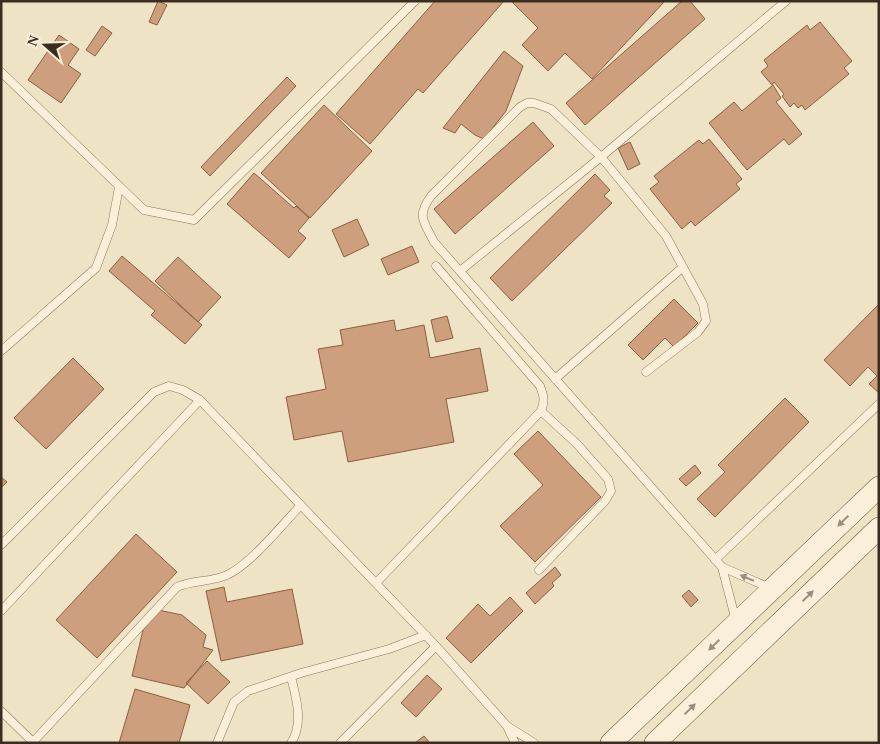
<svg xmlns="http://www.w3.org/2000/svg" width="880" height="744" font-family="Georgia,serif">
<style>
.building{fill:#ce9f7c;stroke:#8b5f41}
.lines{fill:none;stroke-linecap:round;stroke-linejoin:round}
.lane-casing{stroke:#8b755b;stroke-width:9}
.secondary-casing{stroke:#6d563e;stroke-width:22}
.lane{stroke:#faf0da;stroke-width:8}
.secondary{stroke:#faf0da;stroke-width:21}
.oneway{fill:#9a8e7c}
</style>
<rect width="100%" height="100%" fill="#efe3c6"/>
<path class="building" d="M 158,1 L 167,5 L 157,25 L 149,22 Z
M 435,1 L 504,1 L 423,93 L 418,89 L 370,144 L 336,114 Z
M 511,1 L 665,1 L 592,79 L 565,53 L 548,71 L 522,45 L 538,28 Z
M 682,1 L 690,1 L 705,19 L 585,125 L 566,103 Z
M 820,22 L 852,61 L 844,68 L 849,74 L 805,110 L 802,105 L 798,108 L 794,103 L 790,107 L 782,96 L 784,94 L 774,82 L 772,85 L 761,72 L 768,66 L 764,60 L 807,25 L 810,30 Z
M 102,26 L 112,33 L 95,56 L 86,50 Z
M 59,35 L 79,49 L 68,65 L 81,74 L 61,103 L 28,80 Z
M 504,51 L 523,66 L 506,111 L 484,139 L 475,135 L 461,124 L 455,133 L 443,128 Z
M 287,77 L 296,86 L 210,176 L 201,167 Z
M 773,85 L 781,98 L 776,102 L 802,134 L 789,145 L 784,139 L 747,170 L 709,123 L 734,102 L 742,111 Z
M 324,105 L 372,151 L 310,218 L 261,173 Z
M 533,122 L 554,146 L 455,234 L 434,209 Z
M 709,139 L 742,179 L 736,184 L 740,189 L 695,226 L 691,221 L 682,229 L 650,189 L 659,182 L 654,176 L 699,140 L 703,144 Z
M 630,142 L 640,164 L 628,170 L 618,148 Z
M 254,173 L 294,208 L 296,206 L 309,218 L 298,231 L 306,238 L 289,258 L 227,204 Z
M 595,174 L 610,190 L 604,196 L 612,203 L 512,301 L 490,278 Z
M 357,219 L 369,245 L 344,257 L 332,230 Z
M 412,246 L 419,262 L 388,275 L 381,259 Z
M 122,256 L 202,325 L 185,344 L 151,315 L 155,311 L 109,271 Z
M 178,257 L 221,297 L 198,322 L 155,281 Z
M 674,299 L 698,323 L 674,347 L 665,338 L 643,360 L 628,345 Z
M 879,304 L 879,393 L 869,384 L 877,376 L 868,367 L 850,386 L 824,360 Z
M 447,316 L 453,338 L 436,342 L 431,320 Z
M 394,320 L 396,331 L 424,325 L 430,358 L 480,348 L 488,391 L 446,399 L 454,442 L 348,462 L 342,431 L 294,440 L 286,397 L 326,389 L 318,349 L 343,345 L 340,330 Z
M 73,358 L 104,389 L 46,449 L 14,418 Z
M 785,398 L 809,422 L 715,517 L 697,499 L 725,472 L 718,465 Z
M 538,431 L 601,497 L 535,562 L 500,526 L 543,485 L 514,454 Z
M 695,465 L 701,473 L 686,486 L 679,479 Z
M 1,477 L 7,482 L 1,488 Z
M 136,534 L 177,572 L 97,658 L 56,620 Z
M 555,567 L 561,575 L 552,583 L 554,586 L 535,604 L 526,593 Z
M 224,587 L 227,602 L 292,589 L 303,644 L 221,661 L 206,591 Z
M 689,590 L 698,600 L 691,607 L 682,596 Z
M 510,597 L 523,611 L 471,663 L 446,638 L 478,604 L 490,616 Z
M 158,610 L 182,615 L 206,635 L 203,647 L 213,650 L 184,688 L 132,676 L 143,630 Z
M 207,661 L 230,682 L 208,704 L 186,683 Z
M 427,675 L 442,689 L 416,717 L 401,703 Z
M 135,689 L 190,705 L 179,743 L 119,743 Z
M 424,736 L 430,743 L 415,743 Z"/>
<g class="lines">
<g class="lane-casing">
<path id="lane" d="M 1,72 L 144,210 L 194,220 L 415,1
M 460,271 L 601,157 L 786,1
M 1,351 L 96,268 L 112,225 L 119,187
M 646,372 L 698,332 L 706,321 L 703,304 L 666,236 L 601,157 L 551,109 L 534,103 L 527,103 L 520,107 L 431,196 C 416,217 424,221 434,242 L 722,567 L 770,588
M 555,379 L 683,267
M 1,545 L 154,392 L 169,386 L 183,390 L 200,400 L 436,646 L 507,726 L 534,743
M 715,560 L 879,404
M 722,567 L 736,621
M 539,570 L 605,501 L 611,491 L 608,479 L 577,444 L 541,411
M 376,583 L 541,411 C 545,401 544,396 540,386 L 436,266
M 1,611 L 200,400
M 291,677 C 296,697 304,723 291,743
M 1,711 L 34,743
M 507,726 L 515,743
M 33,742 L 177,587 C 193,580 212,582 227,575 C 252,563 281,526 301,505
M 217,743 L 234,702 L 248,691 L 301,673 L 389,649 L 426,635
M 340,743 L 436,646"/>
</g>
<g class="secondary-casing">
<path id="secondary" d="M 611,743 L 879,487
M 655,743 L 879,528"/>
</g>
<use href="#lane" class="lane"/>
<use href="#secondary" class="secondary"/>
</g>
<defs><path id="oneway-solid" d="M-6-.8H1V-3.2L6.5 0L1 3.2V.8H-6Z" transform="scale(1.25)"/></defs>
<g class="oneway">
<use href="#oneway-solid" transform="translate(843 521) rotate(136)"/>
<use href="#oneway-solid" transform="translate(747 578) rotate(-157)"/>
<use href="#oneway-solid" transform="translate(808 596) rotate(-44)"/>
<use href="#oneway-solid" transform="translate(714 645) rotate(136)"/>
<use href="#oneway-solid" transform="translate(690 709) rotate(-44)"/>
</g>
<rect width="880" height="744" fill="none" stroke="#3b2d1f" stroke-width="5"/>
<g transform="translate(45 45) rotate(290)" stroke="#f6edd6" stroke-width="4" paint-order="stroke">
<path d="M0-4L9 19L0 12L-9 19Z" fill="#3b2d1f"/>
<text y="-8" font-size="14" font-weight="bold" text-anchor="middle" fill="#3b2d1f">N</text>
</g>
</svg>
